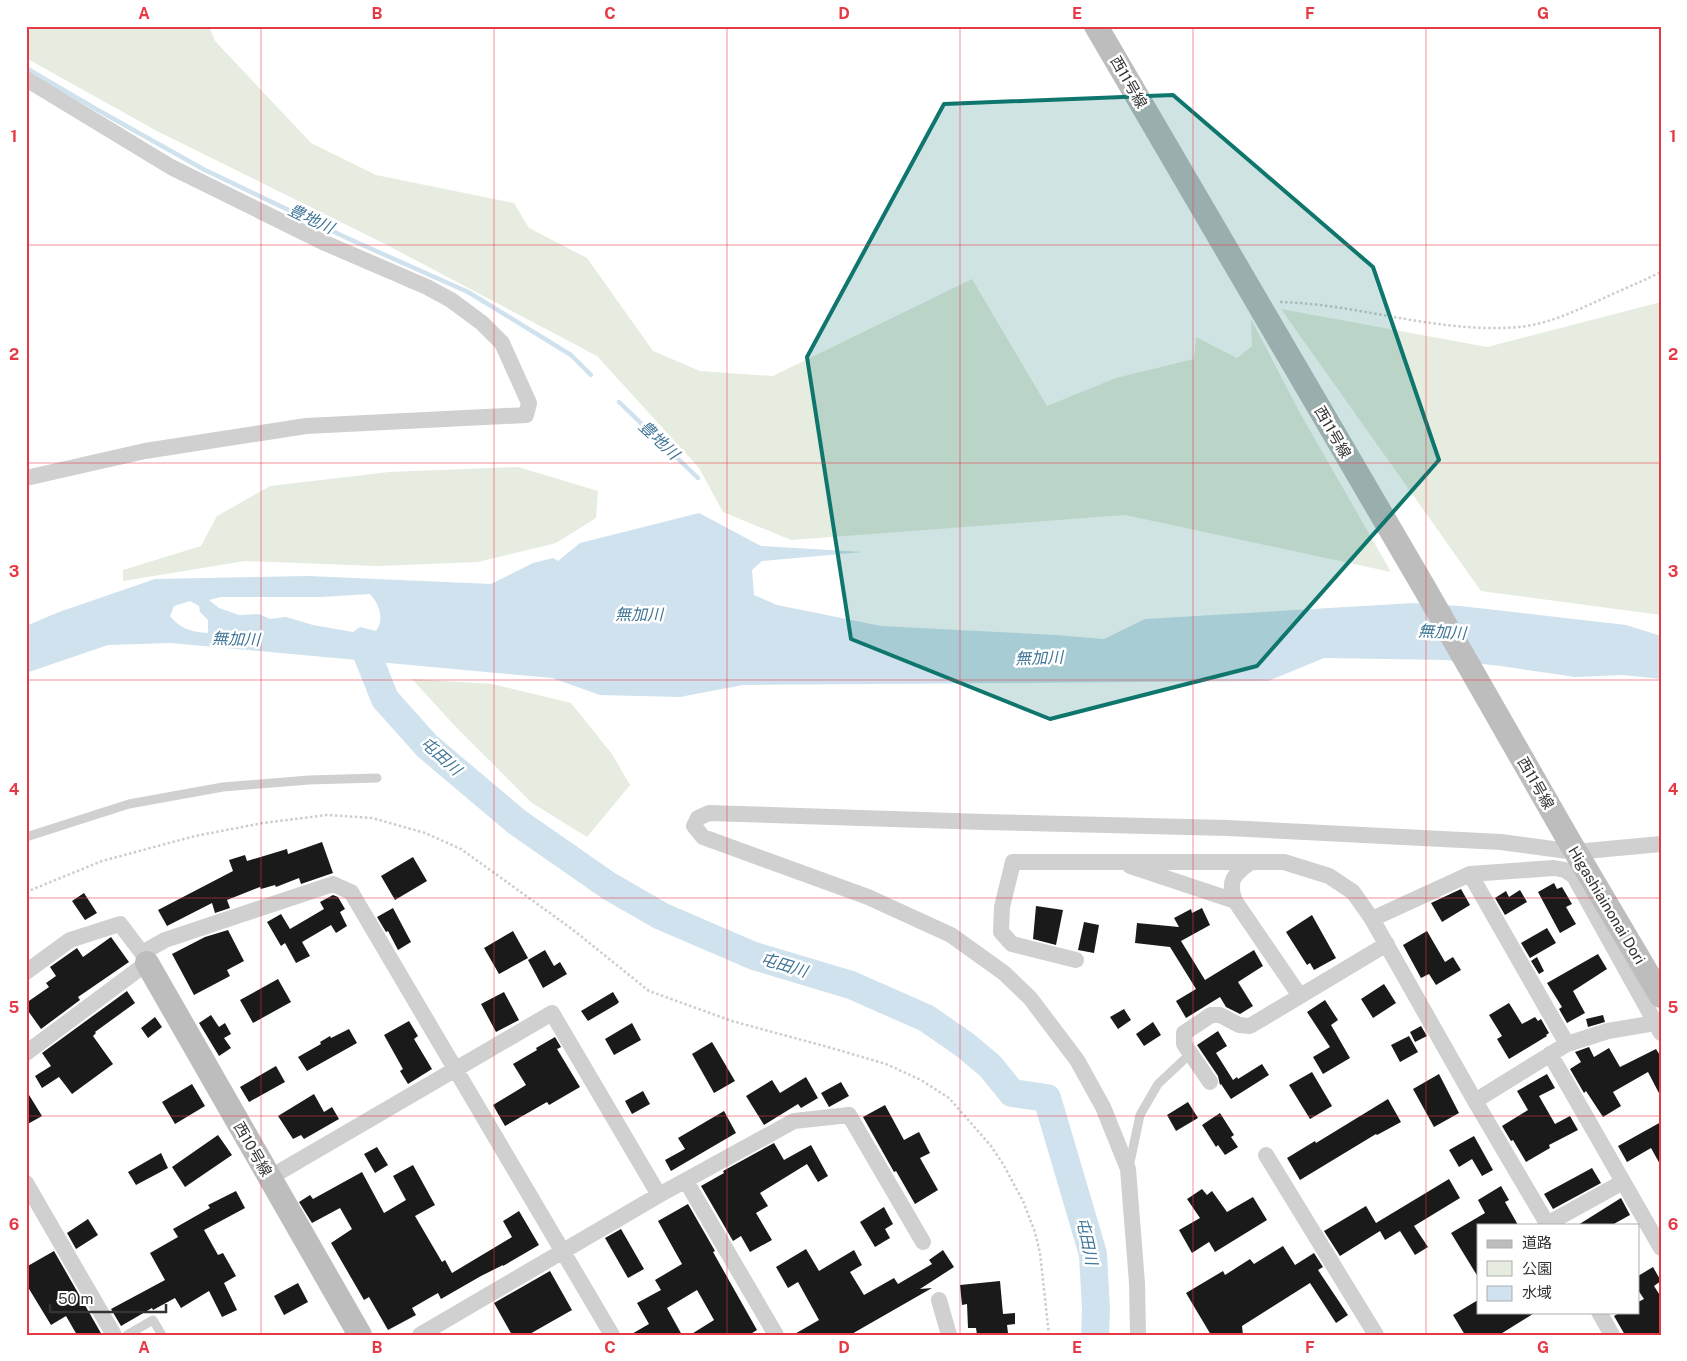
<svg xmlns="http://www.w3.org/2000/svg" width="1687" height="1361" font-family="'Public Sans','Noto Sans JP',sans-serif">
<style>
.green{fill:#e6ecdf}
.water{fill:#cfe2ee;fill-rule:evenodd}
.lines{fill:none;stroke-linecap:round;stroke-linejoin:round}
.stream{stroke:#cfe2ee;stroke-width:4.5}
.river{stroke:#cfe2ee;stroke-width:28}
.building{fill:#1a1a1a}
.path{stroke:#cdcdcd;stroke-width:2.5;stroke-dasharray:2.5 2.5;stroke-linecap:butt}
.lane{stroke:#d0d0d0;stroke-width:9}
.street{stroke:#d0d0d0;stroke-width:16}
.secondary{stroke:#bdbdbd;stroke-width:24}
.marked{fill:#0f766e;fill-opacity:0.2;stroke:#0f766e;stroke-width:4;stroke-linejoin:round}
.grid{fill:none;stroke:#e63946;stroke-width:1;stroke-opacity:0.55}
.labels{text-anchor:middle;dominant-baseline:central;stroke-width:5;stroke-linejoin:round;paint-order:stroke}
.street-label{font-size:15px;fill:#333;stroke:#fff}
.water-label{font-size:16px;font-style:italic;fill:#3f7597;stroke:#fff}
.neatline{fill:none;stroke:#e63946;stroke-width:2}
.grid-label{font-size:16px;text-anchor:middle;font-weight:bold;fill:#e63946}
</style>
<rect width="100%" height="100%" fill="#fff"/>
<path class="green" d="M 26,26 L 209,26 L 215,41 L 311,143 L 376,175 L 514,203 L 529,228 L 587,258 L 653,351 L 700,371 L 773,376 L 972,279 L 1047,406 L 1116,378 L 1194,359 L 1196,337 L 1237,358 L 1252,346 L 1251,319 L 1300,413 L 1391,572 L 1125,515 L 791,540 L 723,512 L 699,468 L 597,356 L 387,245 L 155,130 L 26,58 Z
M 1661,302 L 1661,615 L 1481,591 L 1281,309 L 1487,347 Z
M 518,467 L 598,491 L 596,518 L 556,543 L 478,562 L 377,566 L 245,561 L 123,581 L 123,570 L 201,546 L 217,516 L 270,486 L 389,472 Z
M 412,679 L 492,684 L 571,703 L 612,754 L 630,785 L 587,837 L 532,803 L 454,725 Z"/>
<path class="water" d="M 699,513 L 761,546 L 863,552 L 762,561 L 752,570 L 754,595 L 777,605 L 881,626 L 1056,635 L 1104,639 L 1145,619 L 1414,603 L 1460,606 L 1626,625 L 1661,636 L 1661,679 L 1623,675 L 1575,677 L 1501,666 L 1446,660 L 1324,658 L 1268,681 L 743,685 L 680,697 L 600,695 L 552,678 L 171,643 L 108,645 L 26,673 L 26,626 L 59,612 L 155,579 L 308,576 L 491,584 L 533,563 L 553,558 L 558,561 L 580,543 ZM 370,594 C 379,604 385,619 376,631 L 360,627 L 353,632 L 313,625 L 286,617 L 270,619 L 259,614 L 239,615 L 219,608 L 209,600 L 221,597 L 321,597 ZM 190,601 L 199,606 L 200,612 L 208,620 L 208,633 C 191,632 181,629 170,616 L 174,606 Z"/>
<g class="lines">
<path class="stream" d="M 26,68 L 96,109 L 203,169 L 347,238 L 468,292 L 571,355 L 591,375
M 619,402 L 698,478"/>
<path class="river" d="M 363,644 L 385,699 L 427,746 L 517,822 L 609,886 L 661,916 L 754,956 L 851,985 L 926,1018 L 965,1045 L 990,1066 L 1012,1093 L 1047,1098 L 1093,1254 L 1096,1310 L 1095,1335"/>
</g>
<path class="building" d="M 322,842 L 333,873 L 301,884 L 299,878 L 276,887 L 275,885 L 261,889 L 260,887 L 227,900 L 230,908 L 215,913 L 212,903 L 167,926 L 158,910 L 233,871 L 229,860 L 245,855 L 247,861 L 287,849 L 288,854 Z
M 413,857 L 427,881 L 395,900 L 381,876 Z
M 1554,883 L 1557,889 L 1562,887 L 1572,904 L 1566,907 L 1576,924 L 1560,933 L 1538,892 Z
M 1461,889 L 1470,905 L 1442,922 L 1431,903 Z
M 1520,890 L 1527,902 L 1505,915 L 1495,898 L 1506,891 L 1509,897 Z
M 84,893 L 97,913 L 85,920 L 72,901 Z
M 333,895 L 338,897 L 345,909 L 340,912 L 347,926 L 336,933 L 331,925 L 302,942 L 310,956 L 296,963 L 285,943 L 281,946 L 267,922 L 281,914 L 290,929 L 324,909 L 320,902 Z
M 1036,906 L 1063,910 L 1056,945 L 1033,939 Z
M 393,908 L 411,942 L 398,950 L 388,931 L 386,932 L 377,917 Z
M 1202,908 L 1210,925 L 1181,941 L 1205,980 L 1254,950 L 1263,966 L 1238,982 L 1253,1006 L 1240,1014 L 1226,1007 L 1220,997 L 1186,1018 L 1176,1001 L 1196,989 L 1170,947 L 1135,943 L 1137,923 L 1179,927 L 1174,918 L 1191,909 L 1192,913 Z
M 1312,915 L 1336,958 L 1314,970 L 1310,963 L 1307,965 L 1286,932 Z
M 1084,922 L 1099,925 L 1094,953 L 1078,950 Z
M 1547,928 L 1556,943 L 1530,958 L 1521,943 Z
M 228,930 L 244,961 L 227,970 L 230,976 L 194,995 L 172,954 L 205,937 Z
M 513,931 L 528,958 L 499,974 L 484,948 Z
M 1427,931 L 1445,962 L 1453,957 L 1461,970 L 1436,985 L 1429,974 L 1421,978 L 1403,945 Z
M 111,937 L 129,962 L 78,997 L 80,1000 L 41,1029 L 26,1008 L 26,1003 L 49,987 L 46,983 L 56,976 L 50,967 L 77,948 L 83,957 Z
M 545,950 L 554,966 L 560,962 L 567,974 L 543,988 L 528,960 Z
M 1598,954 L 1607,969 L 1573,991 L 1585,1013 L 1567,1023 L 1559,1009 L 1562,1007 L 1547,983 Z
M 1537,957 L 1544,971 L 1539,974 L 1531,961 Z
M 278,979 L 291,1002 L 253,1023 L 240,1000 Z
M 1384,984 L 1396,1003 L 1373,1018 L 1361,999 Z
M 127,991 L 135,1003 L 95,1032 L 96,1033 L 93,1036 L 113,1064 L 72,1094 L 59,1077 L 42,1088 L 35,1076 L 51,1066 L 42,1053 Z
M 504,992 L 519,1020 L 496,1032 L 481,1004 Z
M 613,992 L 619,1002 L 617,1004 L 588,1021 L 581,1011 Z
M 1325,1000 L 1338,1020 L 1331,1025 L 1350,1058 L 1323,1074 L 1313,1057 L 1330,1047 L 1307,1012 Z
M 1509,1003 L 1522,1024 L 1535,1017 L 1538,1021 L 1541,1019 L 1549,1033 L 1546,1035 L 1547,1036 L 1509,1059 L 1497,1039 L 1502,1036 L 1489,1015 Z
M 1124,1009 L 1131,1020 L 1118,1029 L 1110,1017 Z
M 211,1015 L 219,1027 L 225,1023 L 231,1034 L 224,1038 L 231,1048 L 219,1056 L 199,1023 Z
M 1603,1015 L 1605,1022 L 1588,1027 L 1586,1019 Z
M 155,1017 L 162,1027 L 148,1038 L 141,1028 Z
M 409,1021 L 418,1036 L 414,1039 L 432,1069 L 408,1084 L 400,1071 L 403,1069 L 384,1035 Z
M 1153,1022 L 1161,1035 L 1144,1046 L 1136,1034 Z
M 632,1023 L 641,1040 L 614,1055 L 605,1039 Z
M 1421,1026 L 1427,1036 L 1415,1042 L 1410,1032 Z
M 349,1029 L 357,1043 L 307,1071 L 298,1057 L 321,1044 L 320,1042 L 330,1036 L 331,1038 Z
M 1218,1031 L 1227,1046 L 1216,1053 L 1233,1080 L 1237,1077 L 1238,1079 L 1262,1064 L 1269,1075 L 1231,1099 L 1221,1084 L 1220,1085 L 1218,1076 L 1197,1045 Z
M 1409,1036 L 1418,1052 L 1400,1062 L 1391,1045 Z
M 555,1037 L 561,1047 L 557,1049 L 580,1087 L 549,1105 L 547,1102 L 505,1126 L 493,1105 L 526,1085 L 513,1064 L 537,1050 L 536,1048 Z
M 712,1042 L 735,1081 L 714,1093 L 692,1054 Z
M 1589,1047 L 1594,1057 L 1609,1048 L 1620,1067 L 1656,1049 L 1661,1057 L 1661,1097 L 1648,1072 L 1613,1092 L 1621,1106 L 1603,1117 L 1586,1091 L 1584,1093 L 1570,1069 L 1581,1062 L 1575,1052 Z
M 276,1066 L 285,1082 L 249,1102 L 240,1087 Z
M 1312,1072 L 1332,1106 L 1310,1119 L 1289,1085 Z
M 1439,1074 L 1459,1113 L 1434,1127 L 1413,1089 Z
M 1547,1074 L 1555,1088 L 1539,1096 L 1555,1124 L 1570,1116 L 1578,1130 L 1549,1145 L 1550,1148 L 1526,1162 L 1513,1140 L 1511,1141 L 1502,1126 L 1528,1110 L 1517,1091 Z
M 806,1077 L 818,1098 L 801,1108 L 798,1104 L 764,1125 L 746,1096 L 772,1080 L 780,1093 Z
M 841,1082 L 849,1096 L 829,1107 L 821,1093 Z
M 192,1084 L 205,1106 L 175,1124 L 162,1102 Z
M 26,1090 L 42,1116 L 26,1125 Z
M 643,1091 L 650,1104 L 632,1114 L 625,1101 Z
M 314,1094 L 324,1112 L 332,1107 L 339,1119 L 304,1139 L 301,1135 L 293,1139 L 278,1116 Z
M 1388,1099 L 1401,1122 L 1377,1135 L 1376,1134 L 1300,1180 L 1287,1158 L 1315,1141 L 1316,1143 Z
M 1188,1102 L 1198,1118 L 1176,1131 L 1167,1115 Z
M 885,1105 L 904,1140 L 919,1132 L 930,1153 L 920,1158 L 938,1190 L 915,1204 L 896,1171 L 894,1172 L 863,1117 Z
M 724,1111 L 736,1133 L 671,1171 L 665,1160 L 685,1149 L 678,1138 Z
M 1220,1113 L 1234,1135 L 1231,1137 L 1238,1147 L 1225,1155 L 1218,1145 L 1216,1147 L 1202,1125 Z
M 1661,1122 L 1661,1166 L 1651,1148 L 1627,1162 L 1618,1146 Z
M 218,1135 L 232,1155 L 185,1187 L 172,1167 Z
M 1474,1136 L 1493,1170 L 1482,1176 L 1472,1159 L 1459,1167 L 1449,1150 Z
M 774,1143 L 784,1160 L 811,1145 L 828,1176 L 818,1182 L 807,1164 L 760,1193 L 768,1206 L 756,1213 L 772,1240 L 750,1252 L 741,1236 L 733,1241 L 701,1186 L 724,1173 L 723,1171 Z
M 377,1147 L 388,1165 L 375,1173 L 364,1154 Z
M 161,1153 L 168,1168 L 136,1185 L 128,1172 Z
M 413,1165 L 435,1205 L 415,1216 L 442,1262 L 445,1260 L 452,1273 L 512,1237 L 503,1221 L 519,1211 L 539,1245 L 503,1266 L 503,1265 L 481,1276 L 441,1299 L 438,1293 L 412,1308 L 416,1315 L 388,1330 L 369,1297 L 364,1300 L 331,1243 L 352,1229 L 340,1208 L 312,1223 L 299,1202 L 310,1195 L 313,1199 L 362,1172 L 384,1213 L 406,1200 L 393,1176 Z
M 1592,1168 L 1601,1183 L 1553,1209 L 1544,1194 Z
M 1449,1179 L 1460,1198 L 1414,1226 L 1428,1247 L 1415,1255 L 1400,1231 L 1385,1240 L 1380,1231 L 1340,1256 L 1324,1231 L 1366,1206 L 1376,1223 Z
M 1501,1186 L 1509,1200 L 1505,1202 L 1518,1225 L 1478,1225 L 1478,1277 L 1451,1233 L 1485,1213 L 1478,1200 Z
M 1202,1189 L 1207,1195 L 1212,1191 L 1227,1212 L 1253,1197 L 1267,1220 L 1215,1252 L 1209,1242 L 1192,1253 L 1179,1230 L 1200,1218 L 1187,1199 Z
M 236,1191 L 245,1208 L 204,1230 L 218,1255 L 223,1253 L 236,1276 L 224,1283 L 237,1310 L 222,1317 L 209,1291 L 181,1308 L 175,1298 L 153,1310 L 152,1308 L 121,1326 L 111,1309 L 165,1280 L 150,1253 L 178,1237 L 173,1229 L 210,1208 L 208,1205 Z
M 1621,1198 L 1630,1215 L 1612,1225 L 1578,1225 Z
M 688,1204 L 715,1251 L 713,1252 L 757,1330 L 749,1335 L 690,1335 L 714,1320 L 697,1290 L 667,1308 L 682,1335 L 630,1335 L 649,1324 L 637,1303 L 661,1290 L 655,1280 L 682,1264 L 658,1221 Z
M 884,1207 L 893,1224 L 885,1229 L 890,1238 L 875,1247 L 860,1222 Z
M 88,1219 L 98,1235 L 76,1249 L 67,1233 Z
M 621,1229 L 644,1269 L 628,1278 L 605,1238 Z
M 1283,1246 L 1295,1265 L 1314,1253 L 1323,1267 L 1318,1270 L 1348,1315 L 1336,1323 L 1310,1283 L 1242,1326 L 1243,1335 L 1211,1335 L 1186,1293 L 1223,1271 L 1225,1275 L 1250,1259 L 1254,1264 Z
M 806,1249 L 819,1271 L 854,1250 L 862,1265 L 850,1272 L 864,1295 L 894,1278 L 898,1284 L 932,1264 L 929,1260 L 943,1250 L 954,1267 L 920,1289 L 932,1288 L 850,1335 L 793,1335 L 819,1320 L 798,1282 L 788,1288 L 776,1267 Z
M 54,1251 L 102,1335 L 77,1335 L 66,1316 L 51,1325 L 26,1284 L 26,1267 Z
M 1653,1267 L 1661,1281 L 1654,1286 L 1661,1297 L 1661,1335 L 1625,1335 L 1614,1316 L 1621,1312 L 1638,1312 L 1638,1302 L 1644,1299 L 1638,1290 L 1638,1276 Z
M 550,1271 L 572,1310 L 528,1335 L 512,1335 L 494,1303 Z
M 1000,1281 L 1003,1314 L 1015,1313 L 1015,1324 L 1007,1325 L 1008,1333 L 977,1335 L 976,1328 L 968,1328 L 967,1304 L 962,1305 L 960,1285 Z
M 298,1283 L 308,1302 L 284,1315 L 274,1296 Z
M 1478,1300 L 1478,1312 L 1536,1312 L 1499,1335 L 1465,1335 L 1453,1315 Z"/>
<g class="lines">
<path class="path" d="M 1280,302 C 1360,304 1438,334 1519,327 C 1549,324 1575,311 1602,299 C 1621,290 1641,282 1661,272
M 26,892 L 102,861 L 195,836 L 263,823 L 327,815 L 372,818 L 425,833 L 461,849 L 572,929 L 649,991 L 732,1021 L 835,1049 L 886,1064 L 921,1080 L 949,1098 L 991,1146 L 1003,1164 L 1023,1201 L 1035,1232 L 1040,1253 L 1049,1335"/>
<path class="lane" d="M 26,837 L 129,804 L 223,787 L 309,780 L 377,778
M 1129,1167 L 1140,1115 L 1158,1084 L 1190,1054
M 127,1335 L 153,1320 L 162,1335"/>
<path class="street" d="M 26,79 L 171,167 L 325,243 L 427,287 L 451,300 L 482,323 L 502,343 L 529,403 L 526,415 L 306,426 L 145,451 L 26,478
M 1130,866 L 1235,901 L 1300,996
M 1470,874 L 1567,1044
M 1235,901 C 1227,881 1234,874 1251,862
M 1372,919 L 1470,874 L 1554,868 L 1565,870 L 1574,876 L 1661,1033
M 142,953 L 165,940 L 333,884 L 351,892 L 612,1335
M 1076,960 L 1012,944 L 1001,932 L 1002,907 L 1013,862 L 1284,862 L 1329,876 L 1353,892 L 1372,919 L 1475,1101 L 1548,1225
M 26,972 L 70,940 L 120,924 L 142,953 L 147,963 L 26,1053
M 1550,1054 L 1661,1248
M 1210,1082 L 1184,1044 L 1184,1033 L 1211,1015 L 1220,1015 L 1239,1025 L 1250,1026 L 1387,944
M 1475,1101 L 1567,1044 L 1608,1031 L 1655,1023
M 1266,1155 L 1376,1335
M 269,1178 L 552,1013 L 659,1195
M 686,1181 L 776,1335
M 26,1183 L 114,1335
M 1547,1224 L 1623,1182
M 939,1300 L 949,1335
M 1599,1312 L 1612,1335
M 420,1335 L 659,1195 L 794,1121 L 849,1115 L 923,1242
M 1138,1335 L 1137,1283 L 1128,1169 L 1103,1107 L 1077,1060 L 1030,998 L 1004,973 L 951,935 L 868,897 L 703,837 L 694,826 L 698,818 L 709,813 L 984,822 L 1227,828 L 1501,842 L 1575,852 L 1661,844"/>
<path class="secondary" d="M 1096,26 L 1425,589 L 1568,839 L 1661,996
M 147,963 L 360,1335"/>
</g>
<path class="marked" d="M 1173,95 L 1373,267 L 1439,460 L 1257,666 L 1050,719 L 851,639 L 807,357 L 944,104 Z"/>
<path class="grid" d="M 261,26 L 261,1335M 494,26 L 494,1335M 727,26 L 727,1335M 960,26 L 960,1335M 1193,26 L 1193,1335M 1426,26 L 1426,1335M 26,245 L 1661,245M 26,463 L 1661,463M 26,680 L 1661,680M 26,898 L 1661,898M 26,1116 L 1661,1116"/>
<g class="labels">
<g class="street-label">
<text transform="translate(1129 82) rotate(60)">西11号線</text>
<text transform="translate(1333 432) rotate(60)">西11号線</text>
<text transform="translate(1536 783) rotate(60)">西11号線</text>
<text transform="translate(1607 905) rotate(59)">Higashiainonai Dori</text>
<text transform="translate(253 1149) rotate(60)">西10号線</text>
</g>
<g class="water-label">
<text transform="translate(311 219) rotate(25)">豊地川</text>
<text transform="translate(659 440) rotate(43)">豊地川</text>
<text x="639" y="614">無加川</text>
<text transform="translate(1442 632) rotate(3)">無加川</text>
<text transform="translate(236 639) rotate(2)">無加川</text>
<text transform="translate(1039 658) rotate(-2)">無加川</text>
<text transform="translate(441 756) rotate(42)">屯田川</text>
<text transform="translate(784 965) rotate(17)">屯田川</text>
<text transform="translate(1087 1241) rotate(78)">屯田川</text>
</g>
</g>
<rect width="1687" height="1361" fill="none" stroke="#ffffff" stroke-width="55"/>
<rect x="1477" y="1224" width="162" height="90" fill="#ffffff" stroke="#adadad"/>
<rect x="1487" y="1240" width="25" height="8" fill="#bdbdbd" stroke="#adadad"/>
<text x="1522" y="1248" font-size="15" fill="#333333">道路</text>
<rect x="1487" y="1261" width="25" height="15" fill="#e6ecdf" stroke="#adadad"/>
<text x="1522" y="1274" font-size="15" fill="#333333">公園</text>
<rect x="1487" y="1286" width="25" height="15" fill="#cfe2ee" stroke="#adadad"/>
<text x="1522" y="1298" font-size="15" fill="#333333">水域</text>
<path d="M50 1304v8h116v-8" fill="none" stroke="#333333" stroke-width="2.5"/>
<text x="58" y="1304" font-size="15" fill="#333333" stroke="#ffffff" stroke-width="4" paint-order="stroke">50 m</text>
<rect x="28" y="28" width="1632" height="1306" class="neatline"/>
<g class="grid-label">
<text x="144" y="19">A</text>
<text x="377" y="19">B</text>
<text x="610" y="19">C</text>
<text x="844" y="19">D</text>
<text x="1077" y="19">E</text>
<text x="1310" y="19">F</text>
<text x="1543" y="19">G</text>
<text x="14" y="142">1</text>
<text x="1673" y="142">1</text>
<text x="14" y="360">2</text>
<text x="1673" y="360">2</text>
<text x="14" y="577">3</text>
<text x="1673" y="577">3</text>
<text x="14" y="795">4</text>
<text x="1673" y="795">4</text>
<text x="14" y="1013">5</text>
<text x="1673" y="1013">5</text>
<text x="14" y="1230">6</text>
<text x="1673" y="1230">6</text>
<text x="144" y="1353">A</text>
<text x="377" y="1353">B</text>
<text x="610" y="1353">C</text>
<text x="844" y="1353">D</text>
<text x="1077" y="1353">E</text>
<text x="1310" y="1353">F</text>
<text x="1543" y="1353">G</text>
</g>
</svg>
